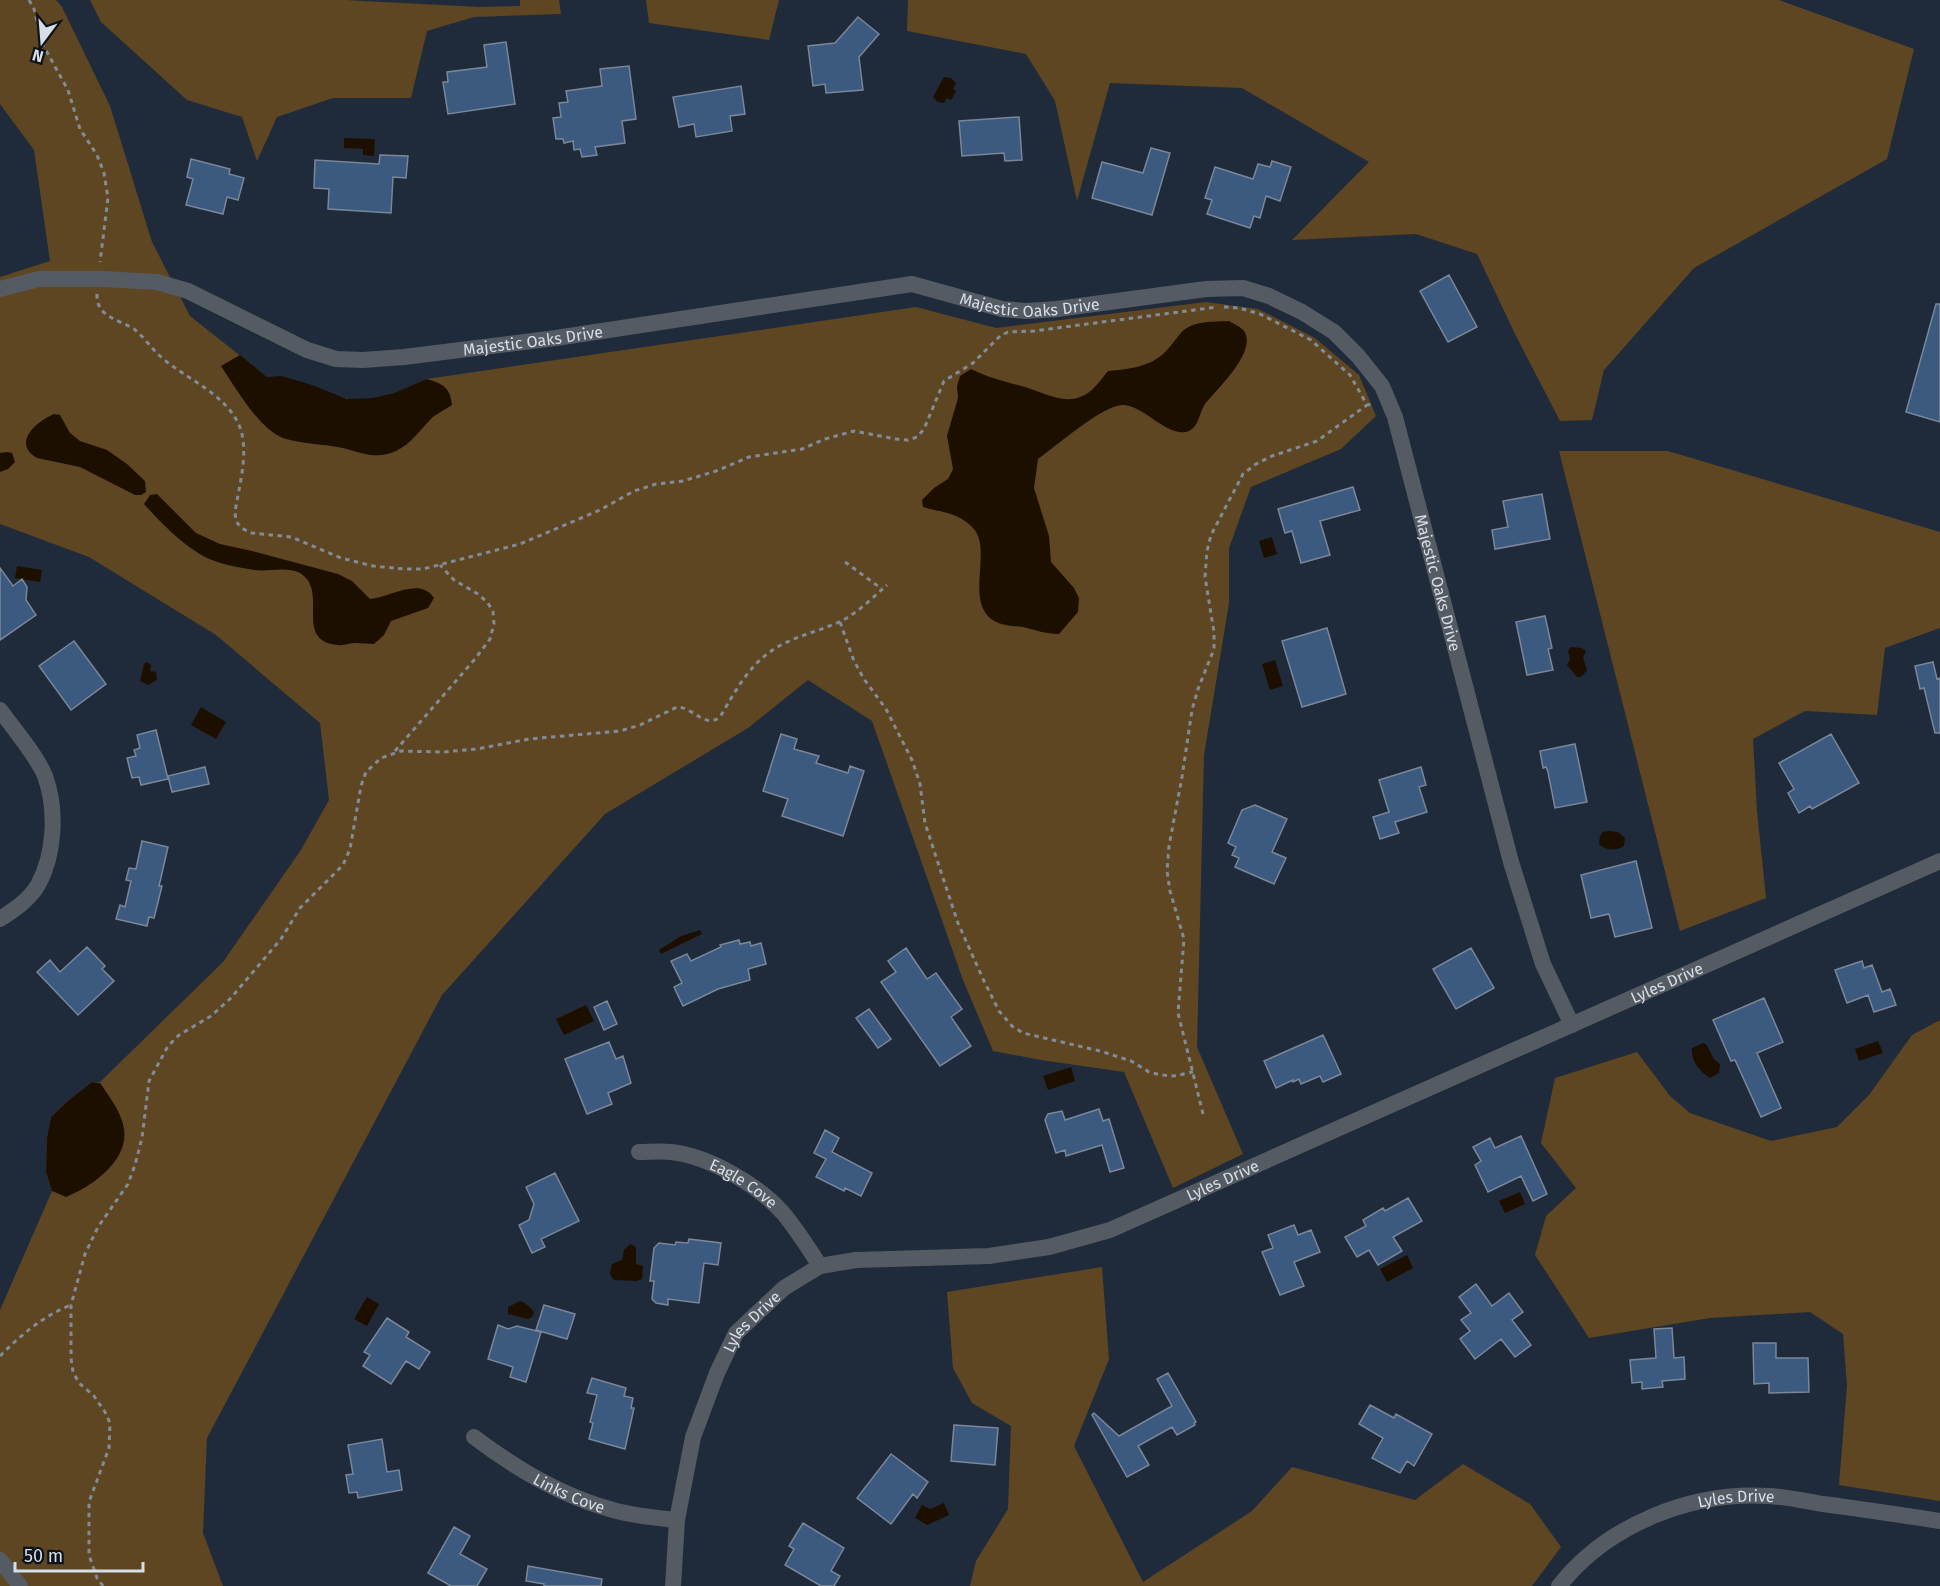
<svg xmlns="http://www.w3.org/2000/svg" width="1940" height="1586" font-family="'Fira Sans',sans-serif">
<style>
.green{fill:#5e4622}
.water{fill:#1d0f00}
.building{fill:#3c597f;stroke:#798799;stroke-width:1.5}
.lines{fill:none;stroke-linecap:round;stroke-linejoin:round}
.path{stroke:#828c98;stroke-width:3;stroke-dasharray:4.5 4.5;stroke-linecap:butt}
.minor{stroke:#555b62;stroke-width:16}
.labels{text-anchor:middle;dominant-baseline:central;stroke-width:5;stroke-linejoin:round;paint-order:stroke}
.street-label{font-size:16px;fill:#d6dee8;stroke:#0e131a}
</style>
<rect width="100%" height="100%" fill="#1f2b3a"/>
<path class="green" d="M 0,0 L 56,0 L 62,7 L 110,106 L 152,242 L 190,316 L 267,377 C 296,376 318,390 345,398 C 368,405 405,390 427,379 L 916,307 L 996,328 L 1206,302 L 1258,309 L 1315,338 L 1359,375 L 1376,416 L 1341,449 L 1251,487 L 1229,548 L 1229,603 L 1204,755 L 1197,1047 L 1243,1154 L 1173,1188 L 1124,1072 L 1041,1060 L 993,1051 L 963,980 L 872,721 L 808,680 L 748,728 L 605,814 L 442,995 L 207,1438 L 203,1533 L 223,1586 L 0,1586 L 0,1310 L 52,1191 L 46,1172 L 47,1137 L 51,1117 L 69,1100 L 92,1082 L 100,1082 L 223,962 L 301,850 L 329,800 L 320,723 L 216,635 L 89,557 L 0,524 L 0,277 L 50,261 L 34,150 L 0,104 Z
M 90,0 L 345,0 L 480,7 L 520,6 L 520,0 L 559,0 L 561,14 L 474,17 L 427,31 L 411,98 L 333,98 L 277,117 L 257,161 L 242,117 L 187,100 L 101,22 Z
M 646,0 L 779,0 L 769,40 L 649,23 Z
M 908,0 L 1779,0 L 1914,49 L 1887,159 L 1694,268 L 1604,370 L 1592,420 L 1560,421 L 1517,338 L 1477,254 L 1416,234 L 1292,240 L 1369,162 L 1242,88 L 1110,83 L 1077,201 L 1055,101 L 1026,54 L 907,31 Z
M 1559,451 L 1668,451 L 1940,532 L 1940,628 L 1885,648 L 1877,715 L 1805,711 L 1753,739 L 1757,811 L 1766,898 L 1680,931 Z
M 1940,1020 L 1940,1501 L 1839,1485 L 1847,1385 L 1843,1334 L 1810,1312 L 1710,1318 L 1589,1338 L 1535,1255 L 1546,1216 L 1576,1188 L 1541,1143 L 1555,1078 L 1637,1052 L 1670,1096 L 1690,1113 L 1771,1141 L 1837,1127 L 1869,1095 L 1912,1035 Z
M 1102,1267 L 1109,1359 L 1074,1446 L 1143,1582 L 1252,1511 L 1292,1467 L 1415,1500 L 1463,1464 L 1530,1504 L 1561,1547 L 1532,1586 L 970,1586 L 976,1561 L 1008,1509 L 1011,1426 L 972,1403 L 953,1368 L 947,1292 Z"/>
<path class="water" d="M 944,77 L 951,78 L 956,83 L 953,89 L 956,91 L 951,100 L 947,98 L 944,103 L 938,102 L 933,97 Z
M 344,138 L 375,139 L 374,156 L 363,155 L 363,149 L 344,148 Z
M 1229,321 C 1234,324 1241,327 1244,331 C 1258,351 1216,390 1205,404 C 1199,413 1199,426 1189,431 C 1168,439 1143,404 1122,405 C 1102,406 1056,446 1038,459 L 1034,488 L 1049,536 L 1051,562 L 1074,588 L 1079,598 L 1078,612 L 1059,634 C 1046,634 1035,630 1023,627 C 1014,626 1005,626 996,622 C 962,604 994,550 973,528 C 958,512 943,513 923,507 L 922,500 L 934,488 L 948,479 L 953,469 L 947,436 L 958,398 L 957,386 L 960,376 L 971,369 C 991,379 1004,381 1025,387 C 1042,392 1062,404 1080,397 C 1092,393 1100,381 1108,371 C 1127,369 1146,368 1162,355 C 1169,349 1174,341 1180,334 C 1191,320 1213,322 1229,321 Z
M 240,355 L 267,377 L 282,376 L 312,385 L 347,399 L 373,398 L 394,393 L 427,379 C 443,384 450,387 452,405 C 445,410 435,414 430,420 C 419,431 411,444 396,451 C 377,460 362,453 343,448 C 324,444 301,444 283,438 C 259,429 235,387 221,366 Z
M 54,414 L 60,415 L 70,433 L 80,441 L 107,450 L 127,464 L 145,481 L 146,492 L 141,495 L 135,495 L 80,467 L 37,458 C 11,443 37,421 54,414 Z
M 7,452 L 12,453 L 15,462 L 8,469 L 0,472 L 0,453 Z
M 157,494 L 196,533 L 220,544 L 252,551 L 338,574 L 352,581 L 370,599 C 389,598 420,576 434,598 L 428,608 L 391,621 L 384,635 L 374,644 C 368,644 362,643 356,643 C 350,643 344,646 338,645 C 292,641 330,591 300,573 C 286,566 269,572 254,570 C 236,567 213,563 198,553 C 178,540 159,521 144,504 L 150,495 Z
M 1272,537 L 1277,554 L 1264,558 L 1259,541 Z
M 17,566 L 42,570 L 40,582 L 15,578 Z
M 1571,647 L 1582,648 L 1586,651 L 1583,658 L 1587,670 L 1581,677 L 1577,677 L 1567,665 L 1570,659 L 1568,651 Z
M 1275,660 L 1283,686 L 1270,690 L 1262,664 Z
M 147,662 L 151,665 L 150,671 L 156,672 L 157,680 L 148,685 L 140,681 L 144,664 Z
M 201,707 L 226,722 L 216,739 L 191,725 Z
M 1609,831 L 1618,832 L 1625,838 L 1624,846 C 1617,851 1606,851 1599,844 L 1600,836 L 1603,832 Z
M 700,930 L 702,934 L 661,954 L 659,950 L 681,936 Z
M 586,1005 L 594,1021 L 564,1035 L 556,1019 Z
M 1878,1041 L 1883,1053 L 1859,1061 L 1855,1049 Z
M 1703,1043 L 1706,1044 L 1714,1059 L 1720,1064 L 1719,1073 L 1710,1078 C 1699,1071 1691,1061 1692,1048 Z
M 1071,1067 L 1075,1081 L 1048,1090 L 1043,1076 Z
M 92,1082 L 100,1083 C 109,1096 122,1113 124,1129 C 129,1161 91,1187 66,1197 L 52,1191 L 46,1172 L 47,1137 L 51,1117 L 69,1100 Z
M 1520,1192 L 1525,1204 L 1505,1213 L 1499,1201 Z
M 630,1244 L 636,1247 L 636,1264 L 643,1266 L 642,1279 L 637,1281 L 614,1280 L 610,1274 L 612,1264 L 622,1260 L 624,1250 Z
M 1407,1255 L 1413,1268 L 1387,1282 L 1380,1269 Z
M 367,1297 L 379,1304 L 367,1326 L 354,1319 Z
M 520,1301 C 526,1303 530,1307 534,1312 L 532,1317 L 528,1319 L 508,1314 L 508,1307 Z
M 944,1503 L 949,1515 L 927,1525 L 915,1518 L 922,1505 L 930,1509 Z"/>
<path class="building" d="M 858,17 L 879,34 L 859,57 L 863,90 L 826,93 L 825,84 L 813,86 L 808,46 L 835,43 Z
M 506,42 L 515,104 L 448,114 L 443,82 L 448,82 L 447,72 L 487,67 L 484,45 Z
M 629,66 L 636,119 L 622,121 L 625,143 L 595,147 L 597,155 L 582,157 L 580,149 L 574,150 L 573,141 L 564,143 L 563,139 L 556,139 L 553,118 L 561,117 L 559,103 L 568,102 L 566,91 L 602,86 L 600,69 Z
M 741,86 L 745,114 L 730,116 L 732,131 L 696,137 L 694,124 L 679,127 L 673,97 Z
M 1019,117 L 1022,160 L 1005,161 L 1004,153 L 962,156 L 959,121 Z
M 1151,148 L 1170,153 L 1152,215 L 1092,198 L 1102,162 L 1143,173 Z
M 380,155 L 408,156 L 406,178 L 393,177 L 391,213 L 328,209 L 329,189 L 314,188 L 315,160 L 379,164 Z
M 191,159 L 230,169 L 229,174 L 244,178 L 238,200 L 227,197 L 223,214 L 186,205 L 193,179 L 187,177 Z
M 1272,161 L 1291,167 L 1280,201 L 1266,196 L 1260,218 L 1254,216 L 1250,228 L 1207,214 L 1212,200 L 1205,198 L 1215,167 L 1253,179 L 1258,164 L 1270,167 Z
M 1449,275 L 1477,327 L 1448,342 L 1420,291 Z
M 1936,304 L 1940,304 L 1940,422 L 1906,412 Z
M 1353,487 L 1360,510 L 1320,521 L 1330,555 L 1301,563 L 1292,531 L 1285,533 L 1278,509 Z
M 1542,494 L 1550,539 L 1495,549 L 1492,530 L 1508,527 L 1503,501 Z
M 0,568 L 13,586 L 22,579 L 27,587 L 26,600 L 36,615 L 0,640 Z
M 1545,616 L 1552,648 L 1548,649 L 1553,670 L 1527,675 L 1516,622 Z
M 1327,628 L 1346,694 L 1302,707 L 1282,641 Z
M 74,641 L 106,684 L 71,710 L 39,666 Z
M 1933,662 L 1937,679 L 1940,678 L 1940,733 L 1935,733 L 1924,688 L 1920,689 L 1915,666 Z
M 156,730 L 168,779 L 141,785 L 139,777 L 132,778 L 127,758 L 136,756 L 134,750 L 140,748 L 137,735 Z
M 781,734 L 797,739 L 794,749 L 819,756 L 816,763 L 848,773 L 850,766 L 864,771 L 843,836 L 782,816 L 788,799 L 763,791 Z
M 1831,734 L 1859,783 L 1812,809 L 1810,806 L 1799,813 L 1788,793 L 1794,789 L 1779,763 Z
M 1575,744 L 1587,802 L 1555,808 L 1548,772 L 1546,767 L 1543,768 L 1540,751 Z
M 205,767 L 209,784 L 172,792 L 168,776 Z
M 1421,767 L 1426,785 L 1419,787 L 1427,812 L 1395,822 L 1399,833 L 1380,839 L 1373,817 L 1389,812 L 1379,780 Z
M 1255,805 L 1287,819 L 1272,852 L 1286,858 L 1274,884 L 1235,867 L 1239,858 L 1232,855 L 1236,847 L 1228,843 L 1242,810 Z
M 142,841 L 168,847 L 159,886 L 162,886 L 154,918 L 149,917 L 147,926 L 116,919 L 120,905 L 125,907 L 131,881 L 126,880 L 129,868 L 136,869 Z
M 1636,861 L 1652,928 L 1615,937 L 1609,914 L 1591,918 L 1581,875 Z
M 739,940 L 740,944 L 750,942 L 751,946 L 761,943 L 766,964 L 748,969 L 750,980 L 718,989 L 683,1006 L 674,987 L 682,983 L 671,961 L 687,954 L 691,961 L 721,947 L 720,945 Z
M 87,947 L 105,966 L 102,969 L 114,981 L 78,1015 L 37,972 L 50,960 L 60,972 Z
M 906,948 L 927,979 L 936,973 L 962,1009 L 951,1017 L 971,1046 L 940,1066 L 881,982 L 896,972 L 888,961 Z
M 1471,948 L 1494,988 L 1456,1009 L 1433,969 Z
M 1862,961 L 1864,968 L 1872,965 L 1882,992 L 1890,989 L 1896,1005 L 1874,1012 L 1868,995 L 1847,1003 L 1835,970 Z
M 1764,998 L 1783,1042 L 1757,1053 L 1781,1108 L 1761,1117 L 1735,1060 L 1731,1061 L 1713,1020 Z
M 607,1001 L 617,1024 L 604,1030 L 594,1007 Z
M 869,1009 L 891,1039 L 878,1048 L 856,1018 Z
M 1323,1035 L 1341,1074 L 1323,1082 L 1320,1076 L 1301,1084 L 1299,1079 L 1293,1082 L 1293,1080 L 1276,1088 L 1264,1061 Z
M 609,1042 L 616,1059 L 623,1056 L 631,1083 L 608,1093 L 612,1104 L 587,1114 L 565,1059 Z
M 1099,1109 L 1103,1121 L 1109,1119 L 1124,1168 L 1110,1172 L 1102,1145 L 1066,1156 L 1065,1150 L 1056,1153 L 1045,1120 L 1048,1114 L 1062,1111 L 1065,1120 Z
M 825,1130 L 839,1138 L 832,1152 L 872,1173 L 861,1196 L 845,1188 L 844,1191 L 816,1177 L 826,1159 L 814,1153 Z
M 1521,1136 L 1547,1194 L 1533,1201 L 1521,1176 L 1488,1192 L 1475,1165 L 1481,1161 L 1473,1147 L 1490,1138 L 1495,1148 Z
M 555,1173 L 579,1221 L 541,1239 L 545,1247 L 532,1253 L 519,1225 L 529,1220 L 534,1204 L 526,1187 Z
M 1408,1198 L 1422,1221 L 1393,1237 L 1402,1251 L 1378,1265 L 1369,1250 L 1357,1257 L 1345,1237 L 1366,1226 L 1363,1220 L 1383,1208 L 1385,1211 Z
M 1294,1225 L 1298,1235 L 1311,1230 L 1320,1252 L 1294,1262 L 1304,1286 L 1280,1295 L 1262,1252 L 1273,1248 L 1268,1235 Z
M 689,1239 L 721,1243 L 718,1265 L 704,1263 L 699,1303 L 668,1299 L 668,1305 L 656,1303 L 652,1299 L 654,1281 L 650,1281 L 654,1248 L 659,1243 L 675,1245 L 676,1242 L 688,1243 Z
M 1476,1284 L 1492,1306 L 1509,1293 L 1523,1312 L 1512,1320 L 1531,1345 L 1515,1357 L 1501,1339 L 1475,1359 L 1460,1339 L 1470,1331 L 1461,1320 L 1471,1313 L 1459,1297 Z
M 544,1305 L 575,1314 L 567,1339 L 536,1330 Z
M 387,1318 L 409,1332 L 406,1337 L 430,1352 L 419,1369 L 406,1361 L 391,1384 L 363,1366 L 370,1355 L 364,1352 Z
M 498,1325 L 508,1329 L 517,1326 L 541,1332 L 526,1382 L 510,1377 L 513,1367 L 488,1359 Z
M 1672,1328 L 1674,1358 L 1684,1357 L 1685,1379 L 1662,1381 L 1663,1387 L 1642,1389 L 1642,1382 L 1632,1383 L 1630,1360 L 1656,1358 L 1654,1329 Z
M 1753,1343 L 1776,1343 L 1776,1358 L 1808,1358 L 1809,1392 L 1769,1393 L 1769,1383 L 1754,1384 Z
M 1168,1373 L 1196,1422 L 1194,1423 L 1195,1425 L 1177,1435 L 1172,1427 L 1138,1446 L 1149,1465 L 1127,1477 L 1092,1415 L 1094,1413 L 1119,1436 L 1172,1406 L 1157,1379 Z
M 592,1378 L 626,1388 L 624,1396 L 633,1398 L 631,1408 L 634,1408 L 625,1449 L 589,1439 L 593,1423 L 590,1422 L 597,1395 L 587,1393 Z
M 1370,1405 L 1394,1418 L 1396,1414 L 1432,1434 L 1414,1466 L 1407,1461 L 1400,1473 L 1372,1458 L 1383,1438 L 1359,1424 Z
M 954,1425 L 998,1428 L 995,1465 L 951,1461 Z
M 382,1439 L 387,1472 L 399,1470 L 402,1490 L 358,1498 L 357,1492 L 349,1493 L 346,1475 L 353,1474 L 348,1445 Z
M 891,1454 L 928,1482 L 917,1498 L 913,1494 L 891,1524 L 857,1498 Z
M 803,1523 L 844,1548 L 831,1571 L 840,1576 L 834,1586 L 821,1586 L 785,1565 L 794,1549 L 789,1546 Z
M 454,1527 L 470,1536 L 460,1554 L 487,1569 L 477,1586 L 451,1586 L 428,1573 Z
M 528,1566 L 602,1579 L 601,1586 L 544,1586 L 544,1584 L 526,1581 Z"/>
<g class="lines">
<path class="path" d="M 29,0 L 34,9 L 43,45 L 68,90 L 80,129 L 97,155 L 104,173 L 108,198 L 100,262
M 97,294 C 96,317 118,319 134,329 C 143,336 151,348 160,356 C 185,379 224,392 239,425 C 250,450 239,486 235,512 L 236,521 L 241,528 L 252,533 L 291,537 L 341,558 L 373,566 L 404,569 L 423,569 L 520,544 L 600,510 L 634,491 L 656,484 L 683,481 L 716,471 L 749,457 L 802,449 L 825,439 L 854,431 L 896,439 L 908,440 L 917,437 L 924,429 L 944,381 L 973,363 L 1000,336 L 1008,332 L 1034,331 L 1217,307
M 1224,307 L 1239,308 L 1260,314 L 1311,340 L 1350,375 L 1367,405 L 1373,404
M 845,562 L 882,589
M 840,622 L 854,661 L 864,679 L 886,709 L 912,760 L 920,784 L 925,823 L 941,872 L 958,923 L 983,979 L 999,1011 L 1012,1026 L 1023,1033 L 1100,1051 L 1131,1061 L 1149,1072 L 1161,1075 L 1174,1076 L 1193,1072
M 395,751 L 475,659 L 490,639 L 494,624 L 493,612 L 488,603 L 478,594 L 454,580 L 440,565
M 1203,1114 L 1178,1013 L 1184,939 L 1170,891 L 1167,871 L 1169,846 L 1182,777 L 1192,710 L 1198,689 L 1214,649 L 1214,632 L 1205,577 L 1207,551 L 1211,535 L 1243,474 L 1256,464 L 1272,456 L 1317,441 L 1367,405
M 0,1356 C 21,1335 43,1316 71,1305
M 103,1586 L 97,1578 L 89,1555 L 89,1502 L 109,1448 L 110,1423 L 105,1412 L 94,1396 L 79,1383 L 73,1372 L 71,1358 L 71,1305 L 85,1254 L 98,1227 L 128,1184 L 135,1165 L 142,1138 L 149,1081 L 168,1046 L 179,1035 L 211,1016 L 230,999 L 281,939 L 300,908 L 343,865 L 350,849 L 361,786 L 366,772 L 381,758 L 401,751 L 443,752 L 477,749 L 529,739 L 620,731 L 640,725 L 677,707 C 693,707 705,729 720,717 C 733,695 747,669 767,654 C 789,637 815,633 839,622 C 857,614 872,598 887,585"/>
<g class="minor">
<path id="s1" d="M 0,289 L 39,279 L 103,279 L 157,282 L 188,291 L 307,350 L 336,359 L 363,360 L 404,357 L 556,338 L 912,284 L 1002,309 L 1026,311 L 1057,309 L 1206,289 L 1243,288 L 1269,296 L 1302,312 L 1334,332 L 1358,356 L 1382,386 L 1395,417 L 1511,862 L 1543,964 L 1572,1025"/>
<path d="M 0,710 C 13,728 37,756 45,776 C 57,809 55,854 38,885 C 29,900 14,910 0,919"/>
<path id="s2" d="M 639,1152 C 649,1152 660,1151 671,1152 C 709,1156 758,1185 783,1213 C 797,1230 808,1247 820,1266"/>
<path id="s3" d="M 474,1437 C 516,1469 561,1496 613,1510 C 634,1516 655,1518 677,1520"/>
<path d="M 0,1560 L 20,1586"/>
<path id="s4" d="M 673,1586 L 677,1520 L 693,1437 L 717,1373 L 736,1333 L 784,1288 L 820,1266 L 856,1260 L 989,1256 L 1049,1247 L 1110,1230 L 1940,861"/>
<path id="s5" d="M 1559,1586 C 1607,1525 1691,1491 1769,1496 C 1787,1497 1805,1501 1823,1504 C 1862,1509 1901,1515 1940,1521"/>
</g>
</g>
<g class="labels">
<g class="street-label">
<text stroke="none"><textPath href="#s1" startOffset="1056">Majestic Oaks Drive</textPath></text>
<text stroke="none"><textPath href="#s1" startOffset="552">Majestic Oaks Drive</textPath></text>
<text stroke="none"><textPath href="#s1" startOffset="1650">Majestic Oaks Drive</textPath></text>
<text stroke="none"><textPath href="#s4" startOffset="1274">Lyles Drive</textPath></text>
<text stroke="none"><textPath href="#s4" startOffset="788">Lyles Drive</textPath></text>
<text stroke="none"><textPath href="#s2" startOffset="112">Eagle Cove</textPath></text>
<text stroke="none"><textPath href="#s4" startOffset="282">Lyles Drive</textPath></text>
<text stroke="none"><textPath href="#s3" startOffset="111">Links Cove</textPath></text>
<text stroke="none"><textPath href="#s5" startOffset="204">Lyles Drive</textPath></text>
</g>
</g>
<g transform="translate(42 42) rotate(196)" stroke="#0e131a" stroke-width="4.5" paint-order="stroke">
<path d="M0-4.5L10 22L0 15L-10 22Z" fill="#d6dee8"/>
<text y="-9" font-size="16" font-weight="bold" text-anchor="middle" fill="#d6dee8">N</text>
</g>
<path d="M15 1562v9h128v-9" fill="none" stroke="#d6dee8" stroke-width="3"/>
<text x="24" y="1562" font-size="18" fill="#d6dee8" stroke="#0e131a" stroke-width="4.5" paint-order="stroke">50 m</text>
</svg>
